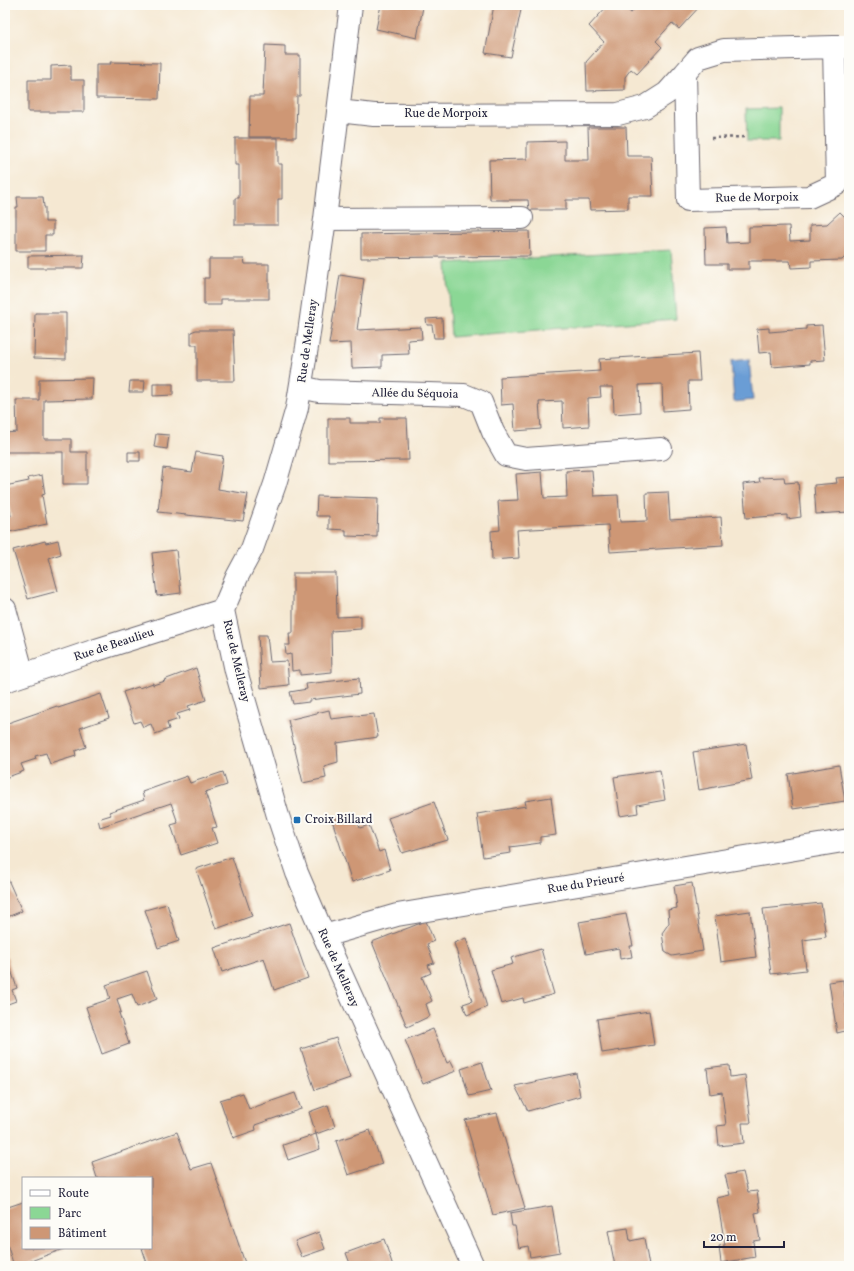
<svg xmlns="http://www.w3.org/2000/svg" width="854" height="1271" font-family="Vollkorn,serif">
<style>
.green{fill:#8bd795;stroke:#567c68}
.water{fill:#6b9dd5;stroke:#466088}
.building{fill:#ce9775}
.lines{fill:none;stroke-linecap:round;stroke-linejoin:round}
.minor-casing{stroke:#6c6770;stroke-width:24}
.path{stroke:#6c6770;stroke-width:2.5;stroke-dasharray:3 3;stroke-linecap:butt}
.minor{stroke:#fff;stroke-width:22}
.poi-dot{fill:#1f6fb2;stroke:#fdfcf7;stroke-width:1.5}
.labels{text-anchor:middle;dominant-baseline:central;stroke-width:4;stroke-linejoin:round;paint-order:stroke}
.street-label{font-size:12px;fill:#22223b;stroke:#fdfcf7}
.poi-label{font-size:12px;fill:#22223b;stroke:#fdfcf7;text-anchor:start}
</style>
<rect width="100%" height="100%" fill="#fdfcf7"/>
<filter id="ink" filterUnits="userSpaceOnUse"><feTurbulence type="fractalNoise" baseFrequency=".025" numOctaves="2"/><feDisplacementMap in="SourceGraphic" scale="8" xChannelSelector="R" yChannelSelector="G"/><feConvolveMatrix kernelMatrix="1 2 1 2 8 2 1 2 1" color-interpolation-filters="sRGB"/></filter>
<filter id="wash" filterUnits="userSpaceOnUse"><feTurbulence type="fractalNoise" baseFrequency=".012" numOctaves="4" result="noise"/><feDisplacementMap in="SourceGraphic" scale="16" xChannelSelector="R" yChannelSelector="G"/><feGaussianBlur stdDeviation="0.9" result="paint"/><feColorMatrix in="noise" values="0 0 0 0 0 0 0 0 0 0 0 0 0 0 0 0 0 1.4 0 .05"/><feComposite in="paint" operator="in"/></filter>
<g filter="url(#wash)">
<rect width="100%" height="100%" fill="#f5e8d2"/>
<path class="green" d="M 779,108 L 779,141 L 747,141 L 746,109 Z
M 671,250 L 676,319 L 451,337 L 446,263 Z"/>
<path class="water" d="M 749,359 L 753,400 L 734,402 L 731,361 Z"/>
<g id="blocks">
<path class="building" d="M 381,5 L 412,5 L 423,7 L 417,38 L 376,29 Z
M 494,5 L 522,5 L 511,57 L 485,53 Z
M 608,5 L 622,5 L 631,13 L 638,5 L 701,5 L 679,29 L 672,23 L 656,41 L 662,47 L 637,74 L 631,69 L 625,77 L 625,90 L 587,91 L 586,62 L 604,42 L 589,26 Z
M 757,5 L 768,5 L 768,6 L 757,7 Z
M 265,45 L 285,46 L 285,55 L 300,55 L 300,96 L 297,96 L 296,137 L 249,137 L 250,96 L 263,96 Z
M 110,62 L 160,63 L 159,99 L 96,98 L 96,64 L 111,64 Z
M 71,65 L 71,80 L 84,80 L 84,112 L 28,112 L 28,80 L 51,80 L 51,66 Z
M 588,127 L 626,127 L 627,156 L 651,156 L 653,196 L 628,196 L 628,209 L 590,210 L 589,200 L 566,200 L 566,210 L 529,210 L 528,200 L 490,200 L 489,160 L 527,159 L 527,142 L 565,141 L 565,160 L 589,160 Z
M 235,138 L 278,138 L 278,164 L 282,164 L 282,199 L 278,199 L 278,225 L 235,225 L 235,198 L 239,198 L 239,165 L 235,165 Z
M 17,197 L 43,197 L 44,207 L 45,207 L 45,222 L 53,222 L 53,235 L 45,235 L 45,251 L 16,251 L 16,207 L 18,207 Z
M 840,212 L 849,221 L 849,253 L 842,260 L 811,261 L 811,267 L 791,268 L 790,261 L 749,261 L 749,269 L 727,269 L 727,264 L 706,264 L 705,228 L 726,227 L 727,243 L 749,242 L 749,227 L 789,226 L 790,241 L 810,240 L 810,225 L 827,224 Z
M 529,231 L 530,256 L 361,258 L 361,234 Z
M 84,255 L 83,268 L 28,268 L 28,256 Z
M 209,259 L 244,259 L 245,264 L 269,264 L 269,299 L 221,299 L 221,305 L 204,305 L 204,278 L 209,278 Z
M 340,275 L 364,279 L 357,330 L 421,327 L 422,339 L 408,340 L 409,354 L 382,355 L 382,367 L 352,368 L 351,343 L 329,344 Z
M 35,313 L 66,313 L 66,359 L 34,358 Z
M 442,318 L 443,338 L 434,338 L 432,325 L 427,325 L 426,319 Z
M 822,325 L 825,360 L 810,361 L 810,364 L 772,367 L 771,352 L 759,353 L 757,329 L 769,328 L 769,332 L 806,329 L 806,326 Z
M 196,330 L 233,330 L 235,381 L 197,381 L 197,345 L 191,345 L 191,332 Z
M 698,353 L 700,381 L 688,381 L 689,409 L 663,411 L 662,384 L 639,385 L 640,412 L 614,414 L 613,387 L 600,387 L 601,397 L 588,398 L 589,426 L 563,428 L 562,401 L 539,402 L 541,429 L 515,431 L 513,404 L 501,405 L 500,377 L 600,371 L 599,359 Z
M 93,378 L 92,399 L 44,400 L 44,439 L 71,439 L 71,452 L 87,452 L 87,484 L 63,484 L 63,452 L 5,452 L 5,433 L 17,432 L 16,400 L 39,400 L 39,379 Z
M 130,381 L 145,381 L 144,392 L 129,392 Z
M 153,384 L 173,384 L 173,395 L 153,396 Z
M 328,418 L 350,418 L 350,423 L 380,423 L 380,418 L 407,418 L 409,460 L 328,461 Z
M 156,434 L 169,435 L 167,449 L 154,447 Z
M 128,452 L 140,452 L 140,461 L 128,461 Z
M 196,452 L 223,456 L 218,489 L 248,494 L 243,521 L 158,512 L 163,468 L 192,472 Z
M 592,470 L 594,496 L 618,495 L 620,522 L 647,521 L 646,493 L 668,492 L 670,520 L 721,517 L 723,545 L 610,552 L 608,525 L 532,529 L 517,530 L 519,558 L 492,560 L 491,531 L 500,530 L 498,501 L 518,500 L 516,474 L 542,472 L 544,498 L 567,497 L 566,471 Z
M 42,475 L 45,494 L 42,495 L 47,524 L 9,532 L 6,518 L 11,516 L 5,486 L 29,481 L 28,478 Z
M 784,477 L 785,483 L 798,482 L 801,517 L 787,519 L 787,515 L 746,518 L 743,484 L 760,482 L 759,478 Z
M 849,477 L 849,512 L 816,514 L 814,485 L 837,483 L 836,478 Z
M 317,496 L 378,498 L 377,537 L 346,536 L 346,530 L 329,529 L 329,516 L 316,516 Z
M 58,540 L 61,554 L 49,558 L 58,591 L 28,599 L 13,550 L 45,541 L 46,543 Z
M 176,550 L 181,593 L 157,596 L 152,553 Z
M 293,573 L 336,573 L 337,617 L 361,616 L 361,629 L 331,631 L 332,672 L 300,675 L 300,670 L 292,671 L 291,654 L 286,655 L 285,645 L 290,645 L 289,633 L 293,633 Z
M 258,635 L 267,635 L 270,662 L 287,661 L 289,685 L 261,688 Z
M 196,668 L 206,700 L 188,706 L 190,710 L 177,714 L 179,719 L 167,723 L 169,729 L 155,734 L 151,724 L 143,727 L 140,721 L 134,723 L 123,692 L 138,687 L 139,688 L 153,683 L 153,685 L 165,681 L 164,680 Z
M 359,678 L 360,694 L 309,700 L 309,702 L 293,704 L 290,692 L 307,689 L 306,684 Z
M 101,694 L 109,718 L 80,728 L 86,747 L 75,751 L 76,756 L 50,764 L 46,753 L 35,756 L 36,759 L 21,764 L 24,771 L 5,778 L 5,724 L 57,706 L 58,708 Z
M 329,710 L 331,719 L 374,714 L 378,737 L 337,743 L 338,762 L 324,766 L 326,778 L 303,783 L 288,720 Z
M 746,744 L 752,780 L 699,790 L 693,752 Z
M 839,765 L 845,801 L 793,809 L 788,774 Z
M 660,770 L 665,800 L 637,805 L 638,813 L 620,816 L 614,777 Z
M 223,772 L 227,785 L 205,792 L 217,827 L 212,828 L 217,843 L 181,855 L 171,825 L 178,823 L 171,803 L 100,827 L 98,819 L 111,815 L 109,812 L 144,800 L 142,792 L 187,776 L 190,783 Z
M 551,797 L 556,835 L 540,837 L 540,843 L 510,847 L 511,853 L 483,857 L 477,814 L 526,806 L 525,801 Z
M 434,802 L 448,840 L 402,853 L 388,818 Z
M 355,813 L 360,828 L 369,825 L 379,852 L 384,850 L 390,870 L 352,882 L 332,820 Z
M 232,857 L 252,916 L 216,929 L 196,869 Z
M 5,873 L 22,911 L 5,918 Z
M 692,883 L 703,951 L 672,956 L 665,952 L 662,933 L 669,923 L 668,910 L 677,908 L 674,886 Z
M 821,903 L 826,937 L 803,940 L 806,970 L 771,974 L 763,909 Z
M 167,904 L 179,941 L 158,948 L 145,910 Z
M 750,911 L 756,957 L 721,962 L 715,916 Z
M 626,914 L 633,946 L 630,946 L 632,957 L 620,959 L 619,948 L 586,954 L 579,922 Z
M 426,921 L 434,941 L 427,944 L 434,963 L 428,965 L 431,973 L 422,977 L 432,1001 L 426,1004 L 430,1016 L 407,1027 L 372,942 Z
M 289,923 L 308,978 L 274,990 L 264,958 L 222,972 L 214,948 Z
M 466,938 L 487,1007 L 467,1015 L 463,1004 L 472,1001 L 454,943 Z
M 541,949 L 554,994 L 524,1003 L 523,998 L 501,1004 L 491,970 L 513,964 L 511,958 Z
M 5,952 L 17,988 L 12,990 L 16,1001 L 5,1005 Z
M 147,971 L 157,999 L 137,1007 L 132,994 L 117,999 L 121,1012 L 119,1013 L 129,1044 L 102,1054 L 86,1007 L 110,999 L 106,985 Z
M 843,980 L 849,1030 L 837,1033 L 829,982 Z
M 649,1011 L 654,1045 L 602,1053 L 597,1019 Z
M 433,1029 L 447,1063 L 451,1061 L 456,1071 L 423,1084 L 405,1040 Z
M 336,1038 L 350,1078 L 315,1090 L 301,1049 Z
M 482,1062 L 491,1091 L 469,1096 L 461,1069 Z
M 729,1065 L 730,1077 L 745,1075 L 751,1123 L 742,1123 L 744,1143 L 719,1146 L 717,1126 L 726,1125 L 722,1092 L 710,1094 L 707,1068 Z
M 576,1073 L 580,1096 L 528,1111 L 515,1086 Z
M 243,1093 L 249,1109 L 295,1093 L 301,1109 L 255,1125 L 256,1130 L 233,1138 L 220,1100 Z
M 328,1105 L 335,1127 L 316,1134 L 309,1112 Z
M 497,1113 L 525,1208 L 493,1215 L 465,1120 Z
M 370,1130 L 382,1164 L 348,1175 L 336,1141 Z
M 177,1132 L 191,1169 L 211,1163 L 246,1266 L 148,1266 L 142,1248 L 151,1248 L 151,1178 L 97,1178 L 92,1162 Z
M 316,1134 L 320,1149 L 288,1160 L 283,1145 Z
M 743,1172 L 748,1192 L 757,1191 L 760,1212 L 755,1213 L 760,1240 L 753,1241 L 755,1257 L 721,1263 L 719,1246 L 725,1245 L 717,1198 L 730,1195 L 725,1175 Z
M 23,1202 L 23,1248 L 66,1248 L 17,1266 L 14,1266 L 6,1241 L 5,1241 L 5,1208 Z
M 552,1206 L 560,1252 L 530,1257 L 528,1246 L 519,1248 L 515,1226 L 512,1226 L 510,1213 Z
M 628,1228 L 630,1241 L 644,1238 L 649,1266 L 615,1266 L 608,1231 Z
M 319,1232 L 325,1249 L 302,1257 L 295,1241 Z
M 384,1239 L 393,1266 L 351,1266 L 346,1253 Z"/>
</g>
</g>
<g filter="url(#ink)">
<use href="#blocks" fill-opacity="0" stroke="#6c6770" stroke-width="1"/>
<g class="lines">
<g class="minor-casing">
<path id="minor" d="M 351,5 L 325,219 L 307,347 L 297,408 L 275,484 L 252,549 L 237,577 L 223,610 L 236,671 L 278,816 L 297,873 L 324,936 L 473,1266
M 834,47 L 837,184 L 809,197 L 688,200 L 685,73 L 698,58 L 724,50 L 834,47 L 849,47
M 338,111 L 374,115 L 618,114 L 645,107 L 667,93 L 685,73
M 325,219 L 522,218
M 301,387 L 319,391 L 464,395 L 481,402 L 493,432 L 506,455 L 526,459 L 661,449
M 5,609 L 23,675
M 5,681 L 93,651 L 223,610
M 324,936 L 397,915 L 849,840"/>
</g>
<path class="path" d="M 711,138 L 746,137"/>
<use href="#minor" class="minor"/>
</g>
</g>
<rect class="poi-dot" x="293" y="816" width="8" height="8" rx="2"/>
<g class="labels">
<g class="street-label">
<text x="446" y="114">Rue de Morpoix</text>
<text transform="translate(757 198) rotate(-1)">Rue de Morpoix</text>
<text transform="translate(308 341) rotate(-82)">Rue de Melleray</text>
<text transform="translate(415 394) rotate(1)">Allée du Séquoia</text>
<text transform="translate(114 645) rotate(-18)">Rue de Beaulieu</text>
<text transform="translate(236 661) rotate(77)">Rue de Melleray</text>
<text transform="translate(586 884) rotate(-9)">Rue du Prieuré</text>
<text transform="translate(338 968) rotate(66)">Rue de Melleray</text>
</g>
<g class="poi-label">
<text x="305" y="820">Croix Billard</text>
</g>
</g>
<rect width="854" height="1271" fill="none" stroke="#fdfcf7" stroke-width="20"/>
<rect x="22" y="1177" width="130" height="72" fill="#fdfcf7" stroke="#a5a5ac"/>
<rect x="30" y="1190" width="20" height="6" fill="#ffffff" stroke="#a5a5ac"/>
<text x="58" y="1197" font-size="12" fill="#22223b">Route</text>
<rect x="30" y="1207" width="20" height="12" fill="#8bd795" stroke="#a5a5ac"/>
<text x="58" y="1217" font-size="12" fill="#22223b">Parc</text>
<rect x="30" y="1227" width="20" height="12" fill="#ce9775" stroke="#a5a5ac"/>
<text x="58" y="1237" font-size="12" fill="#22223b">Bâtiment</text>
<path d="M704 1241v6h80v-6" fill="none" stroke="#22223b" stroke-width="2"/>
<text x="710" y="1241" font-size="12" fill="#22223b" stroke="#fdfcf7" stroke-width="3" paint-order="stroke">20 m</text>
</svg>
